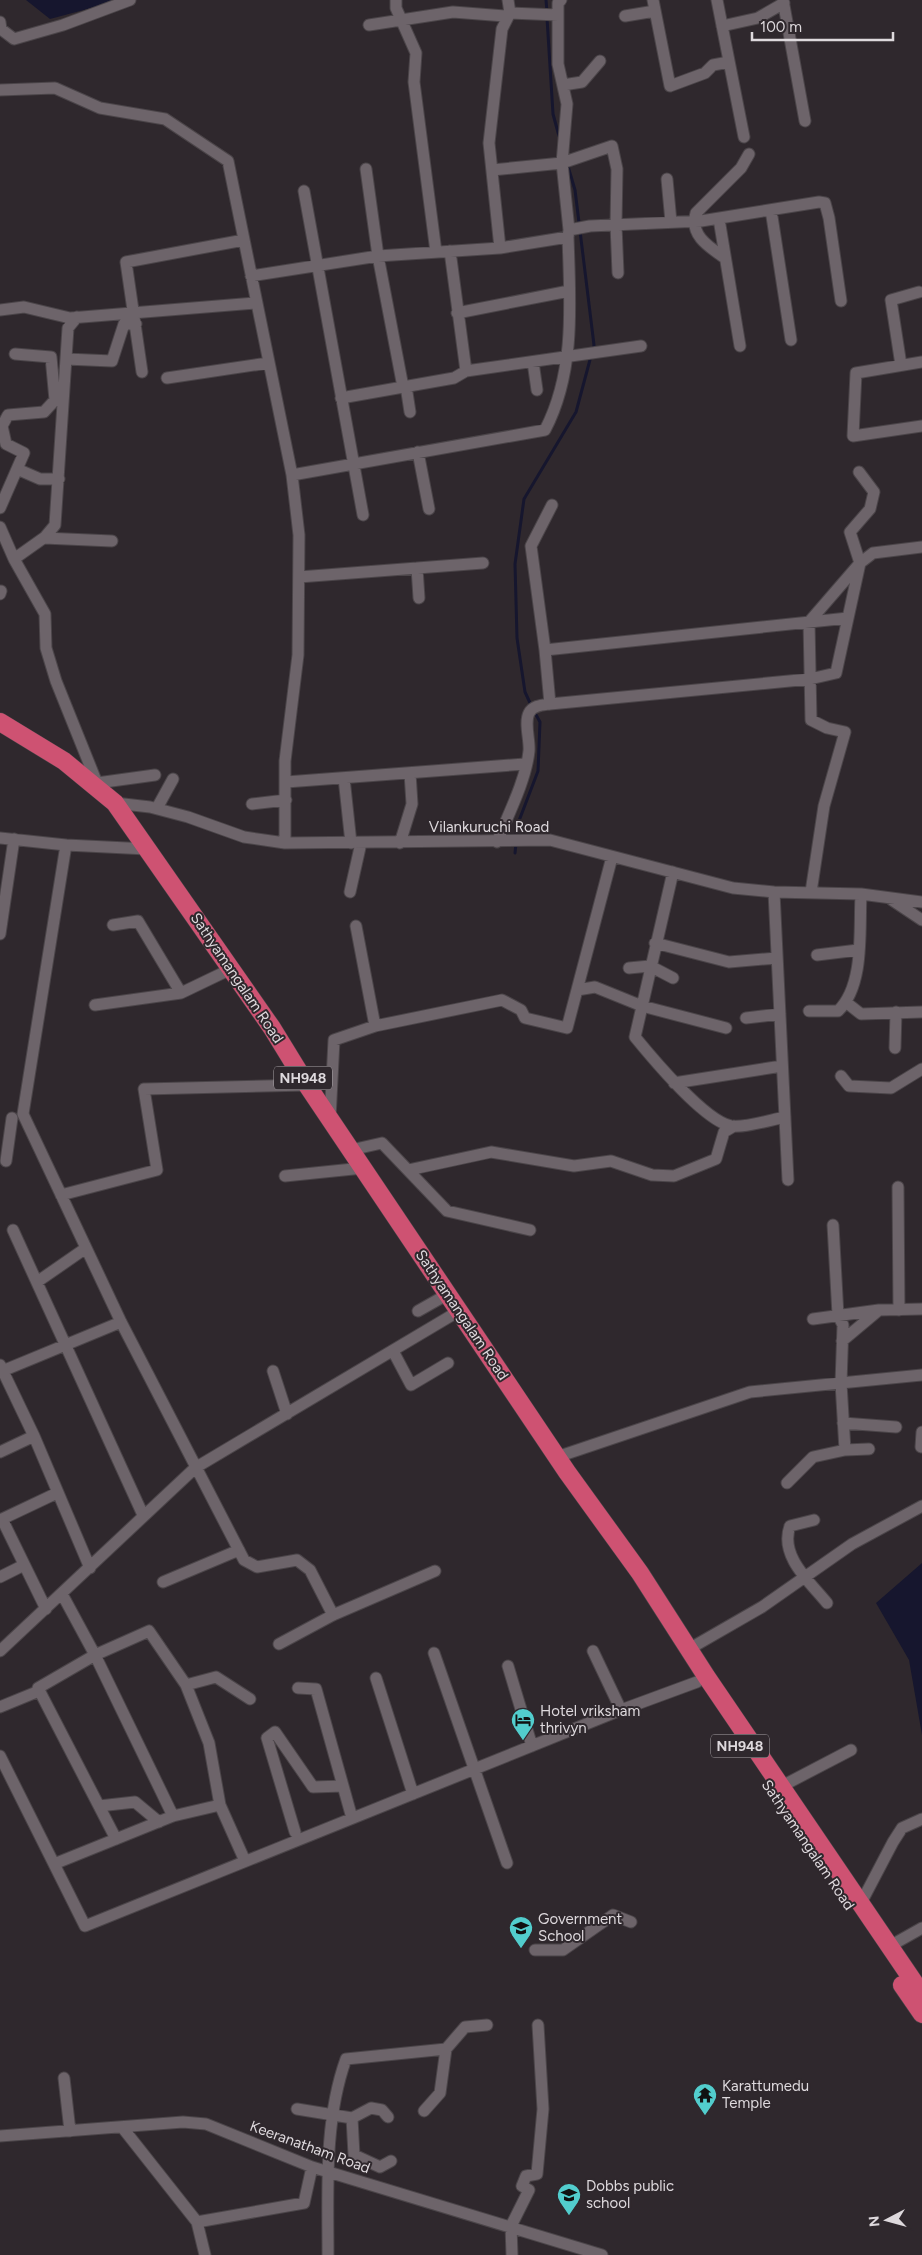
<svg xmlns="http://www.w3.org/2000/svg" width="922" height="2255" font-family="Figtree,sans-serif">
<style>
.water{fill:#16162e}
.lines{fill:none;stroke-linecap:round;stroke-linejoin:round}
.stream{stroke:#16162e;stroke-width:3}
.minor-casing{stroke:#4b4549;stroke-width:13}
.highway-casing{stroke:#4b4549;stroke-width:19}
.minor{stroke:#6d646a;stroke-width:11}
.highway{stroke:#ce5272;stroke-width:18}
.labels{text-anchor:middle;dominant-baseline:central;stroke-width:4;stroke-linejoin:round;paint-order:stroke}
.shield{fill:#2f282d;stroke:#aaa4a8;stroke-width:1}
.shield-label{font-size:14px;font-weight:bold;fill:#ded9dd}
.street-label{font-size:15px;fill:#ded9dd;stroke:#2f282d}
.poi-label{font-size:15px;fill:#ded9dd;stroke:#2f282d;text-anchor:start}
</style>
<rect width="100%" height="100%" fill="#2f282d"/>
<path class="water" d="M 26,0 L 121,0 L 50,19 Z
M 922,1563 L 922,1735 L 909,1660 L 876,1603 Z"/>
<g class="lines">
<path class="stream" d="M 546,0 L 547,12
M 547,18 L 553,114 L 559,136
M 567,163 L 575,190 L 594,345 L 593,350
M 531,705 L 525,692 L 517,638 L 515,564 L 524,499 L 576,412 L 591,356
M 516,837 L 517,826 L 538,771 L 540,722 L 534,711
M 515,853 L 516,843"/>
<g class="minor-casing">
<path id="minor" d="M 396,0 L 396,8 L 416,53 L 414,82 L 436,252
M 653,0 L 670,86 L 705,73 L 713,65 L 729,62
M 717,0 L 744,137
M 783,0 L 805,121
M 625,16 L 655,11
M 0,22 L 1,29 L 14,39 L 63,25 L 130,0
M 369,25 L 453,12 L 505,16 L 510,13 L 558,15
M 722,26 L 758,18 L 784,3
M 563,85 L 582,82 L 600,61
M 0,90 L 55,88 L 100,108 L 165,119 L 228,161 L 292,475 L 299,535 L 298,655 L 285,761 L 285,843
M 366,169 L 378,256 L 403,387
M 492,170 L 562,163 L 612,146 L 617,169 L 616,225 L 618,273
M 667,179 L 671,222
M 304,191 L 363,515
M 771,210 L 791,340
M 719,219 L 740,346
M 569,230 L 590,226 L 701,221 L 819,202 L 825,203 L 829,218 L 841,301
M 500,248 L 489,143 L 502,29 L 510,13 L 508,0
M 450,251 L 466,371
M 725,258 C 709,247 689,235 696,213 L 741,168 L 749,154
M 251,276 L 378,256 L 500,248 L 568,237 L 569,230 L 562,163 L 567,104 L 558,64 L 558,3 L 561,0
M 0,310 L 24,307 L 70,318 L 255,303
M 457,313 L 569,291
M 66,359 L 112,361 L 124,324 L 136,324
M 533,362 L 537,390
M 922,362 L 856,373 L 853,436 L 922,426
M 901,365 L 891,300 L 919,292
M 142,372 L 126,262 L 244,240
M 167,378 L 268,363
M 406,386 L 410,412
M 341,398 L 454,378 L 466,371 L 641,346
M 418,452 L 429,509
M 17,469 L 40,479 L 59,479
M 292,475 L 545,430 C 576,371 570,301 568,237
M 0,508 L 24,453 L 6,444 L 2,426 L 8,415 L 44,412 L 55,400 L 51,357 L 15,354
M 0,527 L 14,559 L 45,614 L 46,648 L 56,681 L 99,788
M 44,538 L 112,541
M 14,559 L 45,537 L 55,525 L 68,328 L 77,317
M 417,568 L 419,598
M 299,577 L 483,563
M 0,594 L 1,591
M 545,650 L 848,618
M 550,704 L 545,650 L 531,546 L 552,505
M 344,778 L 351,843
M 286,782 L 525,764
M 97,783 L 155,775
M 115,803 L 150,807 L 188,817 L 244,837 L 285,843 L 550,840 L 733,888 L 774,892 L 861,894 L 922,902
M 252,804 L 286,800
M 157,808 L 173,779
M 0,838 L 66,845
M 497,842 C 508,815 526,780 529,751 C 530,740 524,723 529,713 C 533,705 543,705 550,704 L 810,679 L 836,673 L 860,563 L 850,532 L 870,509 L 874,492 L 859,472
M 400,843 L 412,804 L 410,773
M 147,849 L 66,845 L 23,1114 L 121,1322 L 244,1560 L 257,1567 L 297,1560 L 310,1570 L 333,1615
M 673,872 L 635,1037 C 653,1059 705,1121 731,1126 C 745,1128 770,1120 785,1117
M 350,892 L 361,843
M 774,892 L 788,1180
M 811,892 L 824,806 L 845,732 L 827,728 L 811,720 L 809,622 L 860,563 L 873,553 L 922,547
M 892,900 L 922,920
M 113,925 L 138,921 L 181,993
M 356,926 L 375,1026
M 0,934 L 14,839
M 655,943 L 729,962 L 777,958
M 817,955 L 858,950
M 629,968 L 650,966 L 673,978
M 577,990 L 595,987 L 642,1006 L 726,1028
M 847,1003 L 861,1014 L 922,1012
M 95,1005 L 181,993 L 231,969
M 809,1011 L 838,1011 C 865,985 859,930 861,894
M 746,1018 L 780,1014
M 895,1048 L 896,1012
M 841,1076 L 849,1086 L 891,1088 L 922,1069
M 674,1083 L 782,1066
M 330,1119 L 334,1040 L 375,1026 L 502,1000 L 521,1010 L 525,1018 L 567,1028 L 612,857
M 351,1150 L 382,1143 L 447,1211 L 530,1230
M 6,1161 L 12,1118
M 408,1170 L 491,1152 L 574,1166 L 611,1161 L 652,1175 L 674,1176 L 716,1159 L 724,1132 L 734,1126
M 285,1176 L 363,1168
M 898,1187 L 899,1310
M 61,1195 L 157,1170 L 144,1089 L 307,1085
M 833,1225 L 838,1315 L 843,1325 L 841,1383 L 845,1450
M 13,1230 L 143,1515
M 37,1282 L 86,1248
M 418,1311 L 448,1294
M 813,1319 L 879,1310 L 922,1309
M 842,1341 L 879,1310
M 393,1351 L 411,1385 L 448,1363
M 0,1365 L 34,1436 L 90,1568
M 273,1371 L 287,1414
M 0,1372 L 121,1322
M 843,1423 L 896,1427
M 921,1447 L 922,1432
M 0,1452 L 34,1436
M 557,1457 L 750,1392 L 922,1375
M 787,1483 L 813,1457 L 845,1450 L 869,1449
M 2,1519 L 46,1609
M 0,1520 L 57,1493
M 814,1520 L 790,1526 C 779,1556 810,1582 827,1603
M 0,1577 L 24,1565
M 163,1582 L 239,1550
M 62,1594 L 95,1655 L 173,1816
M 279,1644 L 333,1615 L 435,1571
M 689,1649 L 762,1607 L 852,1544 L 922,1506
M 0,1651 L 195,1468 L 459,1311
M 593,1651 L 621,1710
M 434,1653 L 507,1863
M 508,1666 L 532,1746
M 376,1678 L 413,1794
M 186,1685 L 216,1677 L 250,1699
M 298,1688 L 316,1689 L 352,1818
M 0,1707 L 39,1691
M 0,1756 L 85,1926 L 621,1710 L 697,1682
M 782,1786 L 851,1750
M 99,1806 L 135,1802 L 159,1822
M 295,1832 L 267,1738 L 275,1732 L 313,1787 L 343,1786
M 116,1839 L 38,1688 L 95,1655 L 149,1631 L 186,1685 L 209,1743 L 220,1805 L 245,1861
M 54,1864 L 173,1816 L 220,1805
M 861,1903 L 893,1842 L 902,1828 L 922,1819
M 890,1946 L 922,1928
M 535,1950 L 563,1950 L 613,1915 L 631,1922
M 64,2078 L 70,2131
M 297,2109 L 352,2118 L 354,2155 L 380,2167 L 391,2161
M 424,2111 L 440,2093 L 446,2049 L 465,2027 L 487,2025
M 352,2118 L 371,2108 L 382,2110 L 388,2117
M 122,2127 L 197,2222
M 0,2136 L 183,2122 L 206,2124 L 312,2167 L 602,2255
M 205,2255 L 197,2222 L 304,2203 L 312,2167
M 328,2255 C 328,2190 324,2120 346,2059 L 446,2049
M 512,2255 L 511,2226 L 529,2190 L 522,2186 L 526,2176 L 537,2174 L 543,2109 L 538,2025"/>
</g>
<g class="highway-casing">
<path id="highway" d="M 0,722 L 64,761 L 115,803 L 272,1028 L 307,1085 L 567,1472 L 640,1573 L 706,1676 L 922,1994
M 902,1985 L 922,2014"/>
</g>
<use href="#minor" class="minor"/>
<use href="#highway" class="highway"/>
</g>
<defs>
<g id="hotel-pin" transform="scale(1.25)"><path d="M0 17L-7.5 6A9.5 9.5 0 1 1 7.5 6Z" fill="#52cdcd" stroke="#2f282d"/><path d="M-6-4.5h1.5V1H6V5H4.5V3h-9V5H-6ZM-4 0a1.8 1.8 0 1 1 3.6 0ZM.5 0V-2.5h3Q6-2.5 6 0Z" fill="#111"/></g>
<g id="school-pin" transform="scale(1.25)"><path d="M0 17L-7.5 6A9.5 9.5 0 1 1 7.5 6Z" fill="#52cdcd" stroke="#2f282d"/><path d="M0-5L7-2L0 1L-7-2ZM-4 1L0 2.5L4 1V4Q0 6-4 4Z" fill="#111"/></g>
<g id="temple-pin" transform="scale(1.25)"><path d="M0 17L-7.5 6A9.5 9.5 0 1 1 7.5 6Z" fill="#52cdcd" stroke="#2f282d"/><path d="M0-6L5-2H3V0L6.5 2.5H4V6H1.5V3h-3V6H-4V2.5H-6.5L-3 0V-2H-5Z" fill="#111"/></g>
</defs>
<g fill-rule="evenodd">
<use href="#hotel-pin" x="523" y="1720"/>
<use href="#school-pin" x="521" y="1928"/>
<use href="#temple-pin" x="705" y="2095"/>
<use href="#school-pin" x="569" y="2195"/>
</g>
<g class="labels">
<g class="shield">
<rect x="274" y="1066.5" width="58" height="23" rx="4"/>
<rect x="711" y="1734.5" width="58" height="23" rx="4"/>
</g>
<g class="shield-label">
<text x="303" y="1078">NH948</text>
<text x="740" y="1746">NH948</text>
</g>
<g class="street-label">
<text x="489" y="827">Vilankuruchi Road</text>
<text transform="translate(237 978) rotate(56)">Sathyamangalam Road</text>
<text transform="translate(462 1315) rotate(56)">Sathyamangalam Road</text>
<text transform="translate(808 1845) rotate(56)">Sathyamangalam Road</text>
<text transform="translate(310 2147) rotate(20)">Keeranatham Road</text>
</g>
<g class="poi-label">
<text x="540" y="1711">Hotel vriksham<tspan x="540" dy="17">thrivyn</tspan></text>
<text x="538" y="1919">Government<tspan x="538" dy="17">School</tspan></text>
<text x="722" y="2086">Karattumedu<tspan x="722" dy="17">Temple</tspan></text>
<text x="586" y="2186">Dobbs public<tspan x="586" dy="17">school</tspan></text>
</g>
</g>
<g transform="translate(887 2220) rotate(264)" stroke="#2f282d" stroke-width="4" paint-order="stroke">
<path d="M0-4L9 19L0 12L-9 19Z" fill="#ded9dd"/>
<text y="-8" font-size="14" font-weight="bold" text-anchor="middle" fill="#ded9dd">N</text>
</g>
<path d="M752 32v8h141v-8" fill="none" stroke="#ded9dd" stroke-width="2.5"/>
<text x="760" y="32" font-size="15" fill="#ded9dd" stroke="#2f282d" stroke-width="4" paint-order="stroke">100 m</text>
</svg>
